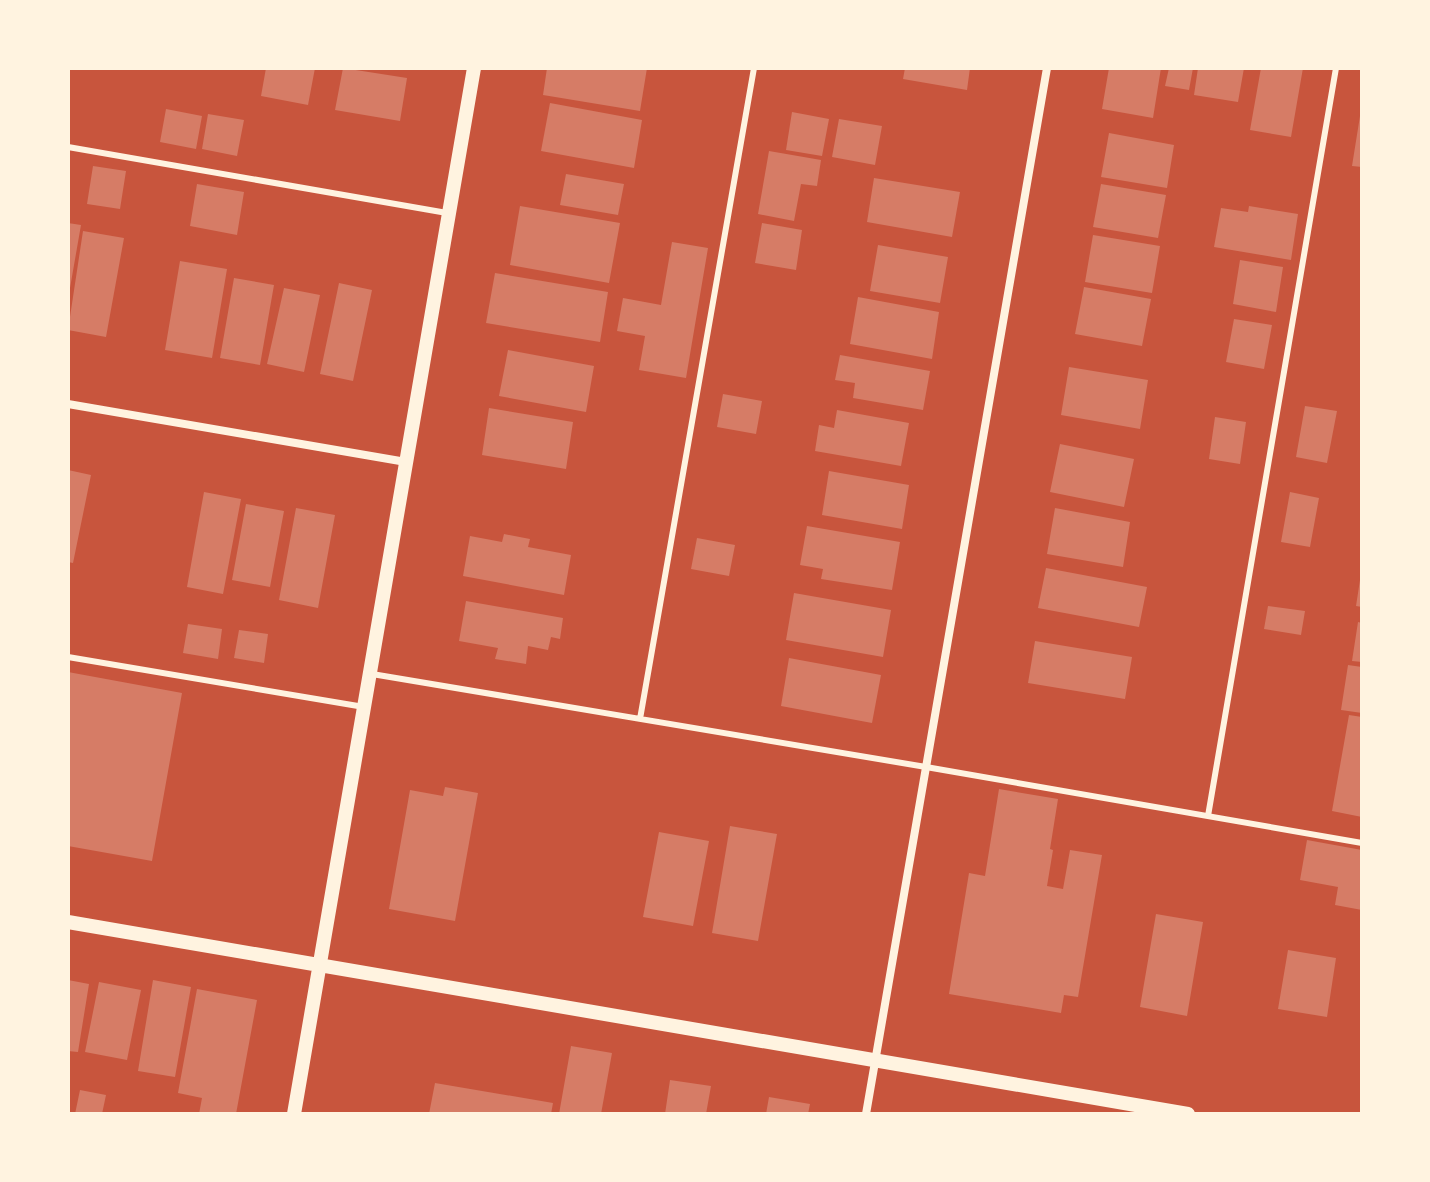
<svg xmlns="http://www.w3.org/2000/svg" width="1430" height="1182" font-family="'Public Sans',sans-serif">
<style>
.building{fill:#d67c66}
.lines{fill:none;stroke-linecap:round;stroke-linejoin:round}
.service{stroke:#fff3e0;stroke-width:6}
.minor{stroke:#fff3e0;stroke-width:8}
.tertiary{stroke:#fff3e0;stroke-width:14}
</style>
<rect width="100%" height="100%" fill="#c8553d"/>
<path class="building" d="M 266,68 L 315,68 L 308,105 L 261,96 Z
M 343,68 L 407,78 L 400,121 L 335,110 Z
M 547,68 L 647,68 L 640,111 L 543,95 Z
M 905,68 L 970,68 L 967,90 L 903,79 Z
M 1109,68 L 1161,68 L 1153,118 L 1102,109 Z
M 1169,68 L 1193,68 L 1189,90 L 1165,86 Z
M 1198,68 L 1244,68 L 1238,102 L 1194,95 Z
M 1261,68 L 1303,68 L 1291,137 L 1250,130 Z
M 550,103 L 642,120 L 634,168 L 541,151 Z
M 166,109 L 202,116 L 196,149 L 160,142 Z
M 792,112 L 829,119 L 822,156 L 786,150 Z
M 208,114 L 244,120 L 237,156 L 202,149 Z
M 1360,116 L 1362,116 L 1362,167 L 1352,166 Z
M 839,119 L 882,126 L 875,165 L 832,157 Z
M 1109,133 L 1174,145 L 1167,188 L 1101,177 Z
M 769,151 L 821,160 L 817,186 L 801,184 L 794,221 L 758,214 Z
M 93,166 L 126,171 L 120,209 L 87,204 Z
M 566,174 L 624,184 L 618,215 L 560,205 Z
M 874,178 L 960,192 L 952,237 L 867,222 Z
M 197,184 L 244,192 L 237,235 L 190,226 Z
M 1101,184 L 1166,195 L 1158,238 L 1093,227 Z
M 520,206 L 620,223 L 609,283 L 510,265 Z
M 1249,206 L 1298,214 L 1291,260 L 1214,247 L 1221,208 L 1248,212 Z
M 68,223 L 81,225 L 70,288 L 68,288 Z
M 762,223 L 802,230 L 796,270 L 755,263 Z
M 83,231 L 124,238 L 106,337 L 68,330 Z
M 1093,235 L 1160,246 L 1152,293 L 1085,282 Z
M 672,242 L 708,248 L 686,378 L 639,370 L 645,336 L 617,331 L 623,298 L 661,305 Z
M 878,245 L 948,257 L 940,303 L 870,291 Z
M 1240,260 L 1283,267 L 1276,312 L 1233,304 Z
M 180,261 L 227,269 L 212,358 L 165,350 Z
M 495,273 L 608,292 L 600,342 L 486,323 Z
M 234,278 L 274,285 L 260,365 L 220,358 Z
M 339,283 L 372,290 L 353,381 L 320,374 Z
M 1084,287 L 1151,299 L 1142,346 L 1075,334 Z
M 284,288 L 320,295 L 304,372 L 267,364 Z
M 858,297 L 939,312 L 932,359 L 850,344 Z
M 1234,319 L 1272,325 L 1264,369 L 1226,362 Z
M 508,350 L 594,366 L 586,412 L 499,396 Z
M 840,355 L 930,371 L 923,410 L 853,398 L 855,383 L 835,380 Z
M 1069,367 L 1148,380 L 1140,429 L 1061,415 Z
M 723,394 L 762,401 L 756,434 L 717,427 Z
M 1305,406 L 1337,411 L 1327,463 L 1296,457 Z
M 489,408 L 573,422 L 566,469 L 482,455 Z
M 837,410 L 909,423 L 901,466 L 815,451 L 819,425 L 834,428 Z
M 1215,417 L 1246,422 L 1240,464 L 1209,459 Z
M 1060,444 L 1134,459 L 1124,507 L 1050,492 Z
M 68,470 L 91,475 L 73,563 L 68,562 Z
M 829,471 L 909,485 L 902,529 L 822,515 Z
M 204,492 L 241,499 L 223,594 L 187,587 Z
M 1290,492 L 1319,498 L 1310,547 L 1281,542 Z
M 246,504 L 284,511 L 270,587 L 232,580 Z
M 296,508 L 335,515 L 318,608 L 279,600 Z
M 1055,508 L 1130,522 L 1123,567 L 1047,554 Z
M 807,526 L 900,542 L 892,590 L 821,579 L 823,569 L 800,565 Z
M 504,534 L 530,539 L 528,547 L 571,555 L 564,595 L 463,576 L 470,536 L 502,542 Z
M 697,538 L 735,545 L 729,576 L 691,569 Z
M 1046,568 L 1147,587 L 1139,627 L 1038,608 Z
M 1360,580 L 1362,580 L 1362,607 L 1356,606 Z
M 794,593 L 891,610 L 883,657 L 786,640 Z
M 466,601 L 563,618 L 560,639 L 551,637 L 548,650 L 528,646 L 526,664 L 495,659 L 498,648 L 459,641 Z
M 1268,606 L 1305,611 L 1301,635 L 1264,629 Z
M 1358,622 L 1362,623 L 1362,662 L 1352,661 Z
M 188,624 L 222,629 L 218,659 L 183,653 Z
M 239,630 L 268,634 L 264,663 L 234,658 Z
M 1035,641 L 1132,657 L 1125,699 L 1028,683 Z
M 789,658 L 881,675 L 872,723 L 781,706 Z
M 1348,665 L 1362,667 L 1362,713 L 1341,710 Z
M 68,672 L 182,693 L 152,861 L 68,846 Z
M 1349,715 L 1362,717 L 1362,817 L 1332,811 Z
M 445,787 L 478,793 L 455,921 L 389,909 L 410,790 L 443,796 Z
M 999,789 L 1058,799 L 1050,849 L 1053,850 L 1047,886 L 1063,889 L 1070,850 L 1102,855 L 1078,997 L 1064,995 L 1061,1013 L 949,994 L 969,873 L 985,876 Z
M 730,826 L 777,834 L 758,941 L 712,933 Z
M 659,832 L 709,841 L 693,926 L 643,917 Z
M 1307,840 L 1362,850 L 1362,910 L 1335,905 L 1338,887 L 1300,880 Z
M 1156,914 L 1203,922 L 1187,1016 L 1140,1007 Z
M 1288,950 L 1336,958 L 1327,1017 L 1278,1009 Z
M 68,980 L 89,984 L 78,1052 L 68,1051 Z
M 153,980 L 191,987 L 175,1077 L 138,1071 Z
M 99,982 L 141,990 L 127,1060 L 85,1052 Z
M 197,989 L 257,1000 L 236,1114 L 199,1114 L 202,1098 L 178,1093 Z
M 571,1046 L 612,1053 L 601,1114 L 559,1114 Z
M 670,1080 L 711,1086 L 706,1114 L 665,1114 Z
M 435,1083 L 553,1103 L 551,1114 L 429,1114 Z
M 80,1090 L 106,1095 L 102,1114 L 75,1114 Z
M 769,1097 L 810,1104 L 808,1114 L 766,1114 Z"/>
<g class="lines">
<path class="service" d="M 68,147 L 447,213
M 68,657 L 364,707
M 372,674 L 926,767 L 1362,843
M 640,719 L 754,68
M 1208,816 L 1336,68"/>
<path class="minor" d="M 68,404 L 406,462
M 866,1114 L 1047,68"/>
<path class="tertiary" d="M 68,922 L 1188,1114
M 294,1114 L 474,68"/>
</g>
<rect width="1430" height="1182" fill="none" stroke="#fff3e0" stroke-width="140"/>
</svg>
